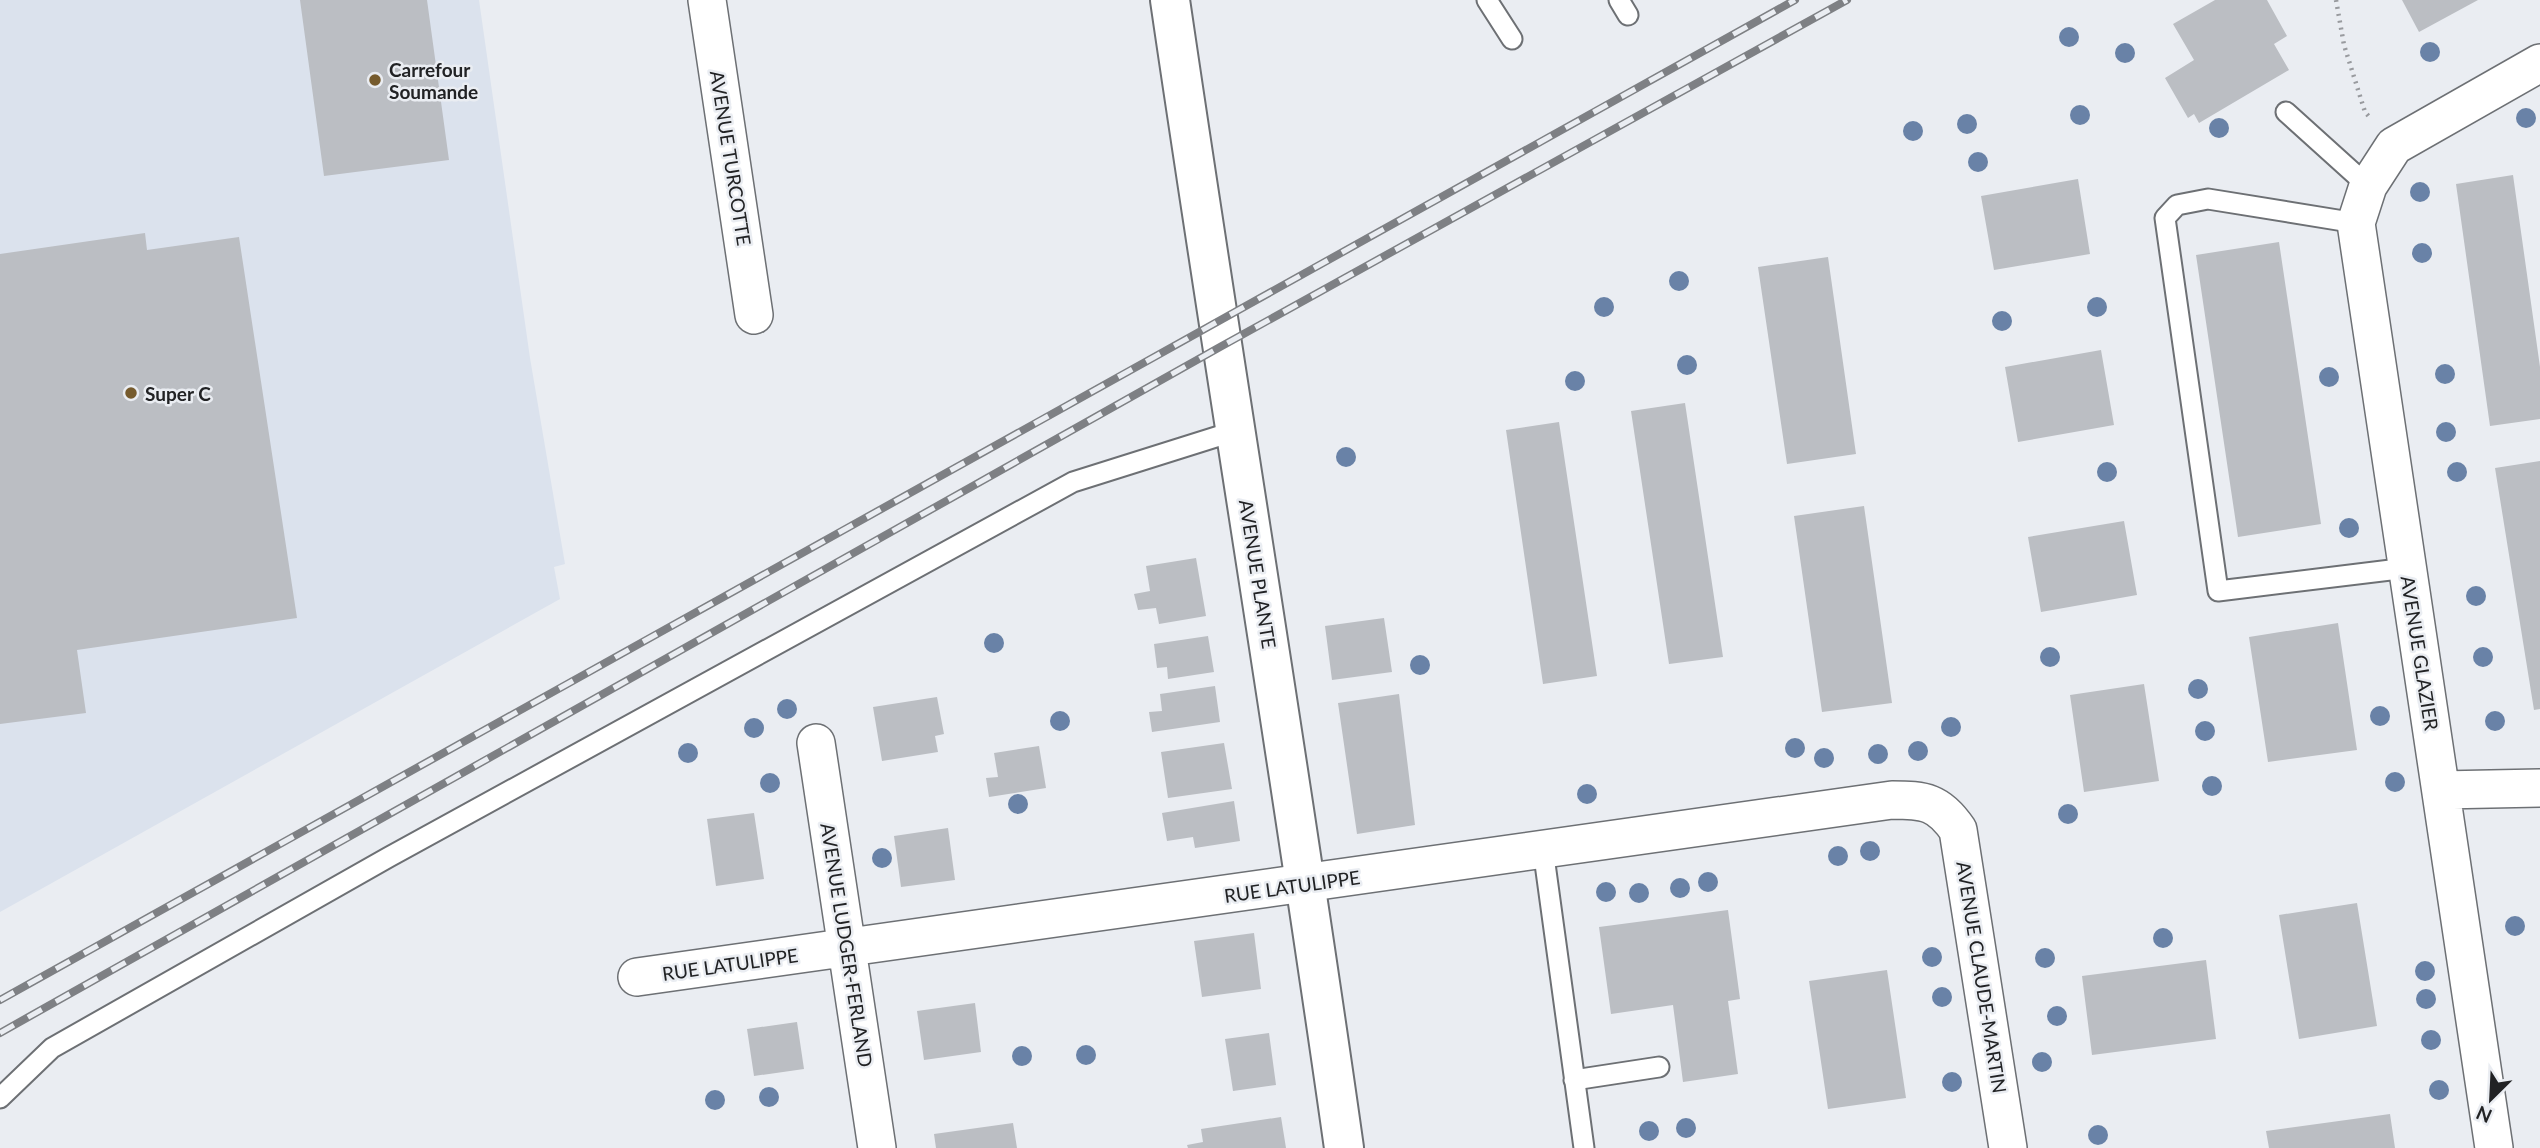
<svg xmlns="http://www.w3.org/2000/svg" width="2540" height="1148" font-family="Lato,sans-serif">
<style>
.built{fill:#dbe2ed}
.building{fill:#bbbec3}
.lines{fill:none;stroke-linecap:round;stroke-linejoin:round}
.service-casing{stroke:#6d7074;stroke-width:23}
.minor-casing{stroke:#6d7074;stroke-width:40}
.tertiary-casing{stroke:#6d7074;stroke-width:42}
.path{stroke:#989a9e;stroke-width:4.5;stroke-dasharray:2 5;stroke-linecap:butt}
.service{stroke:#fff;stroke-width:19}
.minor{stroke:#fff;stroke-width:37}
.tertiary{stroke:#fff;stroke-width:38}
.rail-casing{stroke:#7e8084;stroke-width:8}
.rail{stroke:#eaedf2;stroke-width:5;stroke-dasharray:16;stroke-linecap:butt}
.tree{fill:#6982a7}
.poi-dot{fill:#765b2d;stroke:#eaedf2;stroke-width:2.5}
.labels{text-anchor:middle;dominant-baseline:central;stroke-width:5;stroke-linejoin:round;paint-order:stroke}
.poi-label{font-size:19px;font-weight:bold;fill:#212224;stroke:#eaedf2;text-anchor:start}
.street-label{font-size:19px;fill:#212224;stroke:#eaedf2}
</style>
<rect width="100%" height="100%" fill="#eaedf2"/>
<path class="built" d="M 0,0 L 479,0 L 530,358 L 565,564 L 554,567 L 560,599 L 0,912 Z"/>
<path class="building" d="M 300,0 L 427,0 L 449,160 L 324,176 Z
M 2215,0 L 2267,0 L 2287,36 L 2274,44 L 2289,70 L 2199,123 L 2194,114 L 2188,118 L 2165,78 L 2194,60 L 2173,24 Z
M 2402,0 L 2478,0 L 2419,32 Z
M 2513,175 L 2540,367 L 2540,419 L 2490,426 L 2456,184 Z
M 2078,179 L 2090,254 L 1994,270 L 1981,196 Z
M 145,233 L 147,250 L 239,237 L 297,618 L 77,650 L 86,713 L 0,724 L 0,254 Z
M 2279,242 L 2321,524 L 2238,537 L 2196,255 Z
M 1828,257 L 1856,454 L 1787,464 L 1758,267 Z
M 2101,350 L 2114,425 L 2018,442 L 2005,367 Z
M 1685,403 L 1723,657 L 1669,664 L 1631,411 Z
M 1559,422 L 1597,676 L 1543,684 L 1506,430 Z
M 2540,461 L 2540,709 L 2534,710 L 2495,468 Z
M 1864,506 L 1892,703 L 1822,712 L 1794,516 Z
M 2124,521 L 2137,595 L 2041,612 L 2028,537 Z
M 1196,558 L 1206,616 L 1159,624 L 1156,608 L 1138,610 L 1134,594 L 1150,591 L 1146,566 Z
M 1384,618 L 1392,672 L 1332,680 L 1325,626 Z
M 2338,623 L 2357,750 L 2268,762 L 2249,637 Z
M 1208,636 L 1214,672 L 1168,679 L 1167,667 L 1157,668 L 1154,644 Z
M 2144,684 L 2159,781 L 2084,792 L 2070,695 Z
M 1215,686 L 1220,722 L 1152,732 L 1149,712 L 1162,711 L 1160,694 Z
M 1399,694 L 1415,825 L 1357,834 L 1338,703 Z
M 937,697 L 944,734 L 935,736 L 938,752 L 882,761 L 873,707 Z
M 1224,743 L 1232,789 L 1168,798 L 1161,752 Z
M 1039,746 L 1046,788 L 989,797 L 986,778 L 998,777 L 994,753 Z
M 1234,801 L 1240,841 L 1195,848 L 1193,837 L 1167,841 L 1162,813 Z
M 754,813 L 764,879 L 716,886 L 707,819 Z
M 948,828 L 955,880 L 901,887 L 894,836 Z
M 2357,903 L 2377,1026 L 2299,1039 L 2279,915 Z
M 1728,910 L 1740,999 L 1728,1001 L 1738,1074 L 1683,1082 L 1673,1005 L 1611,1014 L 1599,927 Z
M 1254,933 L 1261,989 L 1202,997 L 1194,941 Z
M 2206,960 L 2216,1039 L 2092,1055 L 2082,976 Z
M 1887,970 L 1906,1098 L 1828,1109 L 1809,981 Z
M 975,1003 L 981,1052 L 924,1060 L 917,1011 Z
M 797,1022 L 804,1069 L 754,1076 L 747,1029 Z
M 1269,1033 L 1276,1085 L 1233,1091 L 1225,1039 Z
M 2390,1114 L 2395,1148 L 2269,1148 L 2266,1131 Z
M 1281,1117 L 1286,1148 L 1188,1148 L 1187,1145 L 1203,1142 L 1201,1129 Z
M 1013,1123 L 1017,1148 L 936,1148 L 934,1134 Z"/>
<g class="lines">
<g class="service-casing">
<path id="service" d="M 1487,0 L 1512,39
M 1619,0 L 1628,15
M 2286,112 L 2368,186
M 2356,223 L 2208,199 L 2177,205 L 2165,218 L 2218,591 L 2407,568
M 1543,849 L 1584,1148
M 1574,1080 L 1659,1067
M 0,1098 L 52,1048 L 389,857 L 1073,482 L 1235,431"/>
</g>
<g class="minor-casing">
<path id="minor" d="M 707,0 L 754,315
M 816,743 L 877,1148
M 2441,790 L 2540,788
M 637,977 L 1892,800 C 1925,800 1939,802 1958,830 L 2008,1148
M 2494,1148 L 2356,223 L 2368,186 L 2394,146 L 2540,63"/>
</g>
<g class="tertiary-casing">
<path id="tertiary" d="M 1170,0 C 1226,383 1290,765 1344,1148"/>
</g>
<path class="path" d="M 2336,0 L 2344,45 L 2365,112 L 2371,119"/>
<use href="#service" class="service"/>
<use href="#minor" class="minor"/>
<use href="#tertiary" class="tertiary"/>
<g class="rail-casing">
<path id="rail" d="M 0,1000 L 1795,0
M 0,1033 L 1220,347 L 1847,0"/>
</g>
<use href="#rail" class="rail"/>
</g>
<g class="tree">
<circle cx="2069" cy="37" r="10"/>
<circle cx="2430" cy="52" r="10"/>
<circle cx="2125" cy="53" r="10"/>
<circle cx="2080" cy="115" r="10"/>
<circle cx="2526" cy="118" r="10"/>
<circle cx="1967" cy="124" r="10"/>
<circle cx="2219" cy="128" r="10"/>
<circle cx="1913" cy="131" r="10"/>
<circle cx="1978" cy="162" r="10"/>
<circle cx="2420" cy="192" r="10"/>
<circle cx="2422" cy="253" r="10"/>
<circle cx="1679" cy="281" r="10"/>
<circle cx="1604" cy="307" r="10"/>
<circle cx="2097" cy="307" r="10"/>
<circle cx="2002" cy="321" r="10"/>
<circle cx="1687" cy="365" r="10"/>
<circle cx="2445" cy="374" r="10"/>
<circle cx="2329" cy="377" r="10"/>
<circle cx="1575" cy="381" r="10"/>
<circle cx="2446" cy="432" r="10"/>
<circle cx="1346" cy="457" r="10"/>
<circle cx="2107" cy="472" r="10"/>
<circle cx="2457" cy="472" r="10"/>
<circle cx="2349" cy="528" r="10"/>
<circle cx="2476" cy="596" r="10"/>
<circle cx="994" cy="643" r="10"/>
<circle cx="2050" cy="657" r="10"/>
<circle cx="2483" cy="657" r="10"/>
<circle cx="1420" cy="665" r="10"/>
<circle cx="2198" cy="689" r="10"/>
<circle cx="787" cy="709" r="10"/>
<circle cx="2380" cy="716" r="10"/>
<circle cx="1060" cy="721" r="10"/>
<circle cx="2495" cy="721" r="10"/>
<circle cx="1951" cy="727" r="10"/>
<circle cx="754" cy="728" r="10"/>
<circle cx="2205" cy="731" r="10"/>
<circle cx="1795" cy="748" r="10"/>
<circle cx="1918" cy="751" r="10"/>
<circle cx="688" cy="753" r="10"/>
<circle cx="1878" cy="754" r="10"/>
<circle cx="1824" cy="758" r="10"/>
<circle cx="2395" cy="782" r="10"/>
<circle cx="770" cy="783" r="10"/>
<circle cx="2212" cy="786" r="10"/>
<circle cx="1587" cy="794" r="10"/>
<circle cx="1018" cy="804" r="10"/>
<circle cx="2068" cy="814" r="10"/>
<circle cx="1870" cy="851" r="10"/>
<circle cx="1838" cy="856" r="10"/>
<circle cx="882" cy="858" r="10"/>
<circle cx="1708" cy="882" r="10"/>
<circle cx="1680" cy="888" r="10"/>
<circle cx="1606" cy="892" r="10"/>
<circle cx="1639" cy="893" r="10"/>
<circle cx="2515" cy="926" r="10"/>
<circle cx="2163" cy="938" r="10"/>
<circle cx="1932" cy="957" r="10"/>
<circle cx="2045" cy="958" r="10"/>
<circle cx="2425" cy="971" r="10"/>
<circle cx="1942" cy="997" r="10"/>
<circle cx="2426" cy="999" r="10"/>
<circle cx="2057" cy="1016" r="10"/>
<circle cx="2431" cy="1040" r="10"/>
<circle cx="1086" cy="1055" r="10"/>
<circle cx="1022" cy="1056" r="10"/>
<circle cx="2042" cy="1062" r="10"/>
<circle cx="1952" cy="1082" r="10"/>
<circle cx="2439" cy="1090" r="10"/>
<circle cx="769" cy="1097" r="10"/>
<circle cx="715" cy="1100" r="10"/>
<circle cx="1686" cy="1128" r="10"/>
<circle cx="1649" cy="1131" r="10"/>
<circle cx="2098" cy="1135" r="10"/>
</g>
<g class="poi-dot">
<circle cx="375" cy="80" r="7"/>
<circle cx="131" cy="393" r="7"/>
</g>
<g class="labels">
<g class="poi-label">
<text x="389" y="69">Carrefour<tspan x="389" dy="22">Soumande</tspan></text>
<text x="145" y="393">Super C</text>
</g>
<g class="street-label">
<text transform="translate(731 158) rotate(81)">AVENUE TURCOTTE</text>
<text transform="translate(1258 574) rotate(81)">AVENUE PLANTE</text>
<text transform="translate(2420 653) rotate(81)">AVENUE GLAZIER</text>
<text transform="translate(1292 886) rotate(-8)">RUE LATULIPPE</text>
<text transform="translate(847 945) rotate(81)">AVENUE LUDGER-FERLAND</text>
<text transform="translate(730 964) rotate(-8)">RUE LATULIPPE</text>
<text transform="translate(1982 977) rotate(81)">AVENUE CLAUDE-MARTIN</text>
</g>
</g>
<g transform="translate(2491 1099) rotate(204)" stroke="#eaedf2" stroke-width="5" paint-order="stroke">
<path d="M0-5L12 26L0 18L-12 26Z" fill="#212224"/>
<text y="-10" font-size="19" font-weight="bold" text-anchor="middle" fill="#212224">N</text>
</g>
</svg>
